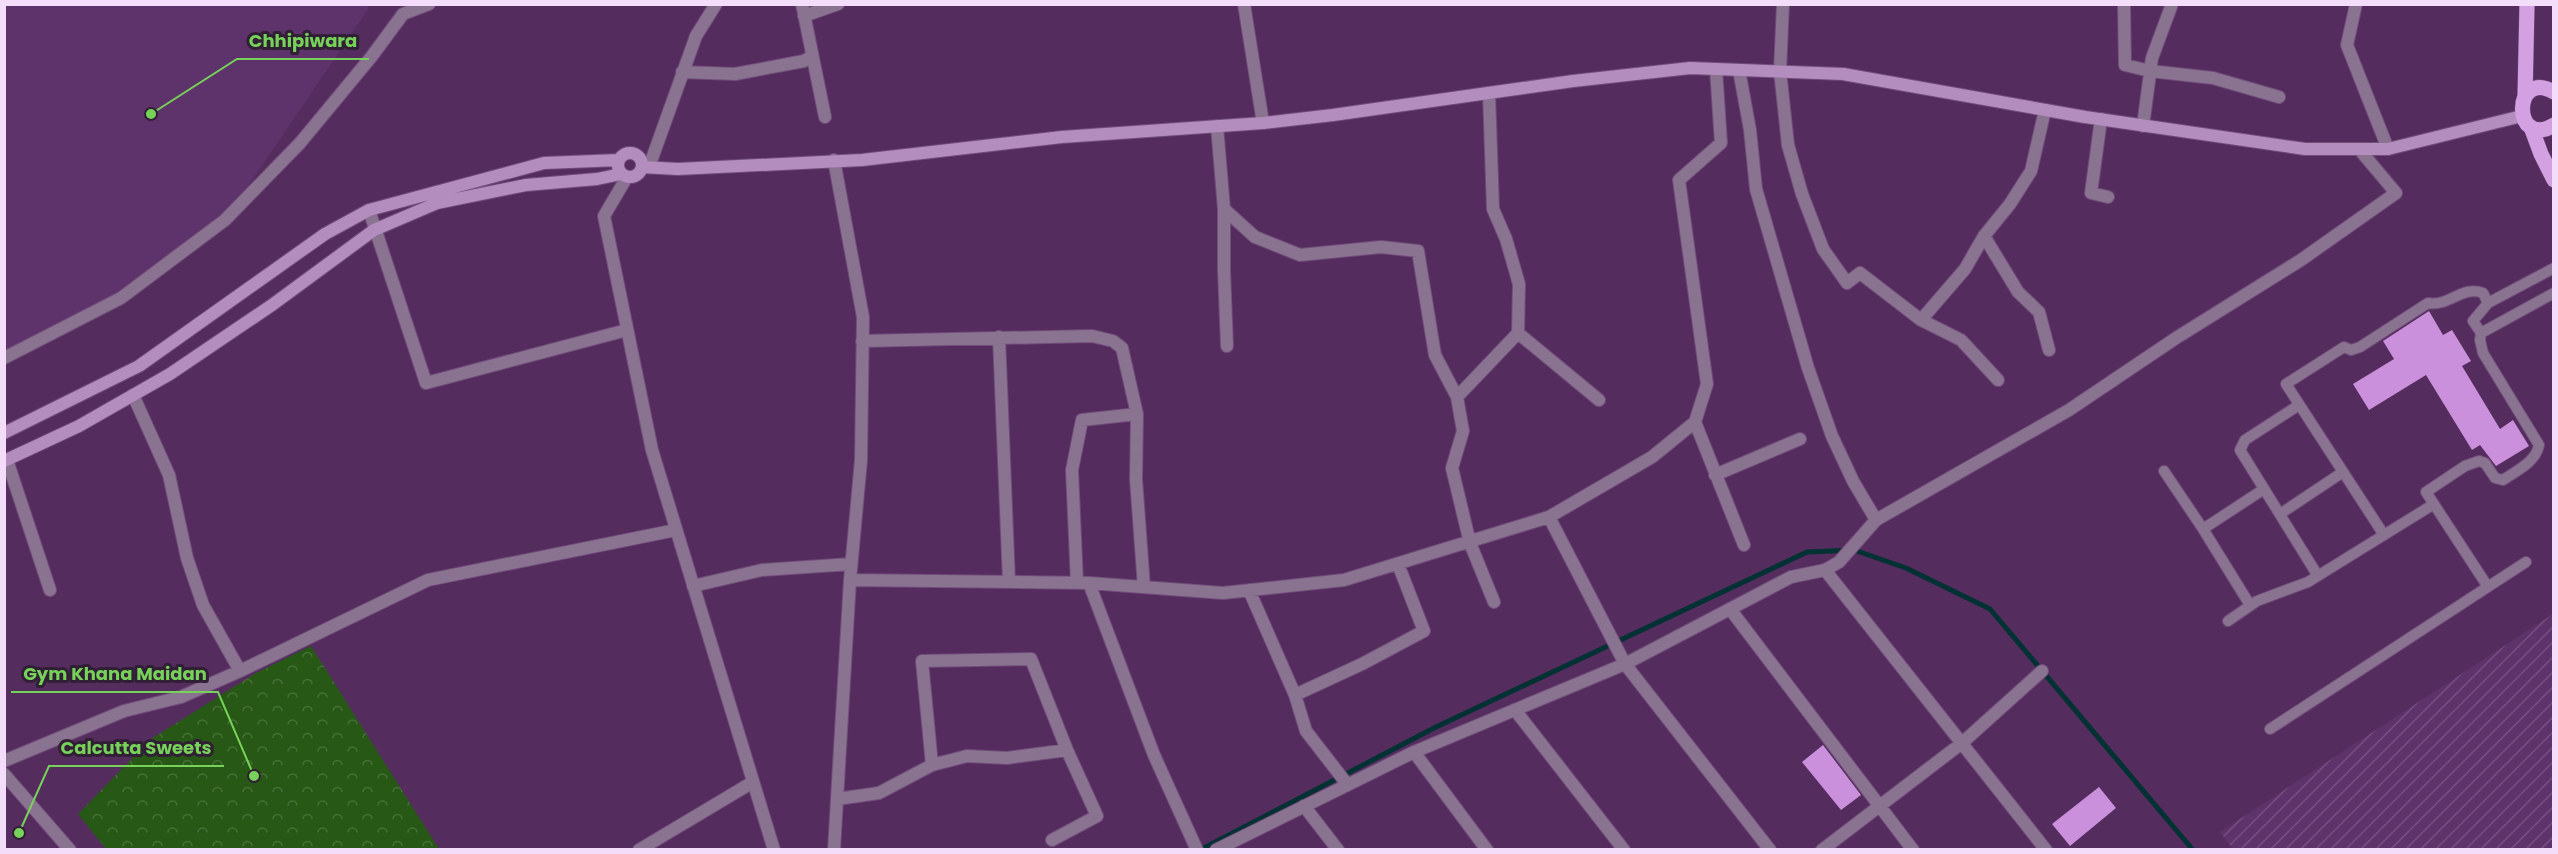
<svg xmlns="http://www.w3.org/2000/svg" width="2558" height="854" font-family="Poppins,sans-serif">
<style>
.built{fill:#5e326a}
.industrial{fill:url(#industrial-furrows)}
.park{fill:url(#park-crowns)}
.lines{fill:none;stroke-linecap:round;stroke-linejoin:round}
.stream{stroke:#003133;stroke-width:5}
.building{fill:#cb90db}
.service-casing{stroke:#714d7a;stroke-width:12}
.minor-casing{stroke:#714d7a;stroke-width:14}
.tertiary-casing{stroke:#714d7a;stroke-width:14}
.secondary-casing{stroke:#714d7a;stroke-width:14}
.primary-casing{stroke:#714d7a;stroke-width:16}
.service{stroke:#8a7291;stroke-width:10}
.minor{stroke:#8a7291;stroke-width:12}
.tertiary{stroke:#8a7291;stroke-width:12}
.secondary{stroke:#b48dbf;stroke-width:12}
.primary{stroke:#d3a1e1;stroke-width:15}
.leader{fill:none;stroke:#77d259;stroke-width:2}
.callout-dot{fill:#77d259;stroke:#301f35;stroke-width:2}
.callout-label{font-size:18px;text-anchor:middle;font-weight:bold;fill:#77d259;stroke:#301f35;stroke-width:6;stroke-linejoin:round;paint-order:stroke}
</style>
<defs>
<pattern id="industrial-furrows" width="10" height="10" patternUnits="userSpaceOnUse" patternTransform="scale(1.5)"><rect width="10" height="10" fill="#5e326a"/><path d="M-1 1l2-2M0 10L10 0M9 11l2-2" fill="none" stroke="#764f80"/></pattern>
<pattern id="park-crowns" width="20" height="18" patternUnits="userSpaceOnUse" patternTransform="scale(1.5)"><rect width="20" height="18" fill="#275815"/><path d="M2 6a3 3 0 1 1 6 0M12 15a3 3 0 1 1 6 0" fill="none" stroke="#477038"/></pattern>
</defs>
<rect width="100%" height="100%" fill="#542d5e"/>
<path class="built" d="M 365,4 L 369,8 L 225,220 L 121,298 L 5,356 L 5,5 Z"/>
<path class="industrial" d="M 2553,614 L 2553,849 L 2233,849 L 2220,832 Z"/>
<path class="park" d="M 311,646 L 439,849 L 106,849 L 78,814 L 151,739 L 256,673 Z"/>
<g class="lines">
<path class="stream" d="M 1200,850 L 1436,727 L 1807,552 L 1854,550 L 1906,568 L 1990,609 L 2193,850"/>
</g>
<path class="building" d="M 2429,311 L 2443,335 L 2452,330 L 2471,361 L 2462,366 L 2500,429 L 2513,420 L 2529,446 L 2496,466 L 2480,445 L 2472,450 L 2426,375 L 2369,410 L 2353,384 L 2394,359 L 2383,341 Z
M 1823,745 L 1861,795 L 1841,810 L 1802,762 Z
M 2099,787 L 2116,808 L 2070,846 L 2052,824 Z"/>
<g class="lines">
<g class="service-casing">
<path id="service" d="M 2481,333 L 2473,321 L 2488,303 L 2554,268
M 2299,405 L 2245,440 L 2240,450 L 2318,576
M 2164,471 L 2203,529
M 2280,514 L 2343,472
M 2384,535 L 2286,384 L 2344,347 L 2351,350 L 2360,347 L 2428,303 C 2449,307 2462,285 2483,293 L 2488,303
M 2488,587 L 2426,492 L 2465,466 L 2479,461 L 2485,463 L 2495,478 L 2503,480 C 2516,471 2536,462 2539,445 L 2483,353 L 2480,340 L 2481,333 L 2554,293
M 2250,605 L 2203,529 L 2264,489
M 2228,621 L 2257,601 L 2308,582 L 2434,504
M 2270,729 L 2526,562"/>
</g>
<g class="minor-casing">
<path id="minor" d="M 1783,4 L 1780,71 L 1788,145 L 1802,194 L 1823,249 L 1847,283 L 1860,273 L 1921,320 L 1965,269 L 1984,236 L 2010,204 L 2031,171 L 2045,110
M 2124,4 L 2125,65 L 2150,71 L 2213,78 L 2279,97
M 2356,4 L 2347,45 L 2388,149
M 804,16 L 838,4
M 1716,69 L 1721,143 L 1679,180 L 1707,384 L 1695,422 L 1652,457 L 1549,517 L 1625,664 L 1770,850
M 1739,70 L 1750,130 L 1756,189 L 1808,368 L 1832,436 L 1853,481 L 1876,520
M 682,72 L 735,74 L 804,61 L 812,56
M 1489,93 L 1493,209 L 1506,239 L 1519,284 L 1518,333 L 1457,397 L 1463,431 L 1452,468 L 1470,543 L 1494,602
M 2101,119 L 2091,193 L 2108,197
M 1217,126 L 1224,209 L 1255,237 L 1300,255 L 1381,247 L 1418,251 L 1435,355 L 1457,397
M 2143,126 L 2152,58 L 2172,4
M 834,160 L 863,317 L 861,460 L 850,580 L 834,850
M 649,167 L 696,36 L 716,4
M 1224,209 L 1224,270 L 1227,346
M 369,210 L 426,383 L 627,330
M 1984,236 L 2018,292 L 2039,312 L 2049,350
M 1921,320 L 1961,340 L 1998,380
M 1518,333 L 1599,400
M 999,337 L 1009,582
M 862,341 L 1092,336 L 1113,341 L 1122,348 L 1137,414 L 1136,479 L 1144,587
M 4,358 L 121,298 L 225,220 L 300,143 L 372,56 L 403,14 L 429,4
M 133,395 L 169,475 L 187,558 L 203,605 L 240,671
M 1695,422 L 1744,545
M 7,460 L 50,590
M 1715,475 L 1800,439
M 1825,570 L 2046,850
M 850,580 L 1089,583 L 1223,593 L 1344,580 L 1549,517
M 1077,583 L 1072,470 L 1082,420 L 1137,414
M 1089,583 L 1154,755 L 1197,850
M 693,586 L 762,570 L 851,564
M 1249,590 L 1295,695 L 1362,664 L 1424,631 L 1398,564
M 1730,609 L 1913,850
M 1295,695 L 1306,731 L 1347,784
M 1515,710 L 1624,850
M 1414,752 L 1487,850
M 4,761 L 124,711 L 181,697 L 240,671 L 428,580 L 676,530
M 837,799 L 879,793 L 932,765 L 967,756 L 1007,758 L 1067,750 L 1031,659 L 922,661 L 932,765
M 1304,806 L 1338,850
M 1052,840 L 1097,816 L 1067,750
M 639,850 L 753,782
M 1822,850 L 1962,743 L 2042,671"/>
</g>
<g class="tertiary-casing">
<path id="tertiary" d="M 802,4 L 825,117
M 1244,4 L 1263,123
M 627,177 L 604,216 L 652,450 L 774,850
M 4,774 L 70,850
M 1216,850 L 1414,752 L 1625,664 L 1791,577 L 1825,570 L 1839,562 L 1876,520 L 2069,410 L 2176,338 L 2301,260 L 2396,193 L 2359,149"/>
</g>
<g class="secondary-casing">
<path id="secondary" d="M618 165a12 12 0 1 1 24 0a12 12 0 1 1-24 0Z
M 642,167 L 678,169 L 862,160 L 1062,137 L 1263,123 L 1333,115 L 1573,81 L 1690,68 L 1843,74 L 2085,117 L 2305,149 L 2388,149 L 2522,116
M 4,433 L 139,366 L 325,234 L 369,210 L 544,163 L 619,160
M 4,461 L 79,426 L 170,374 L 272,305 L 374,230 L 437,203 L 526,185 L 597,179 L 621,174"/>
</g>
<g class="primary-casing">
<path id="primary" d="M 2554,92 C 2512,68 2512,150 2554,125
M 2525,97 L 2527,4
M 2531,127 L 2541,154 L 2554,180"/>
</g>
<use href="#service" class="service"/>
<use href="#minor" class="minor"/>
<use href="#tertiary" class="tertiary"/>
<use href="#secondary" class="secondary"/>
<use href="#primary" class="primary"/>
</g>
<path class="leader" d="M151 114L237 59H369M254 776L218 692H11M19 833L49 766H224"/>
<g class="callout-dot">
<circle cx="151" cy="114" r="6"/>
<circle cx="254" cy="776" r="6"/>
<circle cx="19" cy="833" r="6"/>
</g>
<g class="callout-label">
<text x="303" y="47">Chhipiwara</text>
<text x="115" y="680">Gym Khana Maidan</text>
<text x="136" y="754">Calcutta Sweets</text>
</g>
<rect width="2558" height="854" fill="none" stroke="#f4ddfa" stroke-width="12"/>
</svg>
